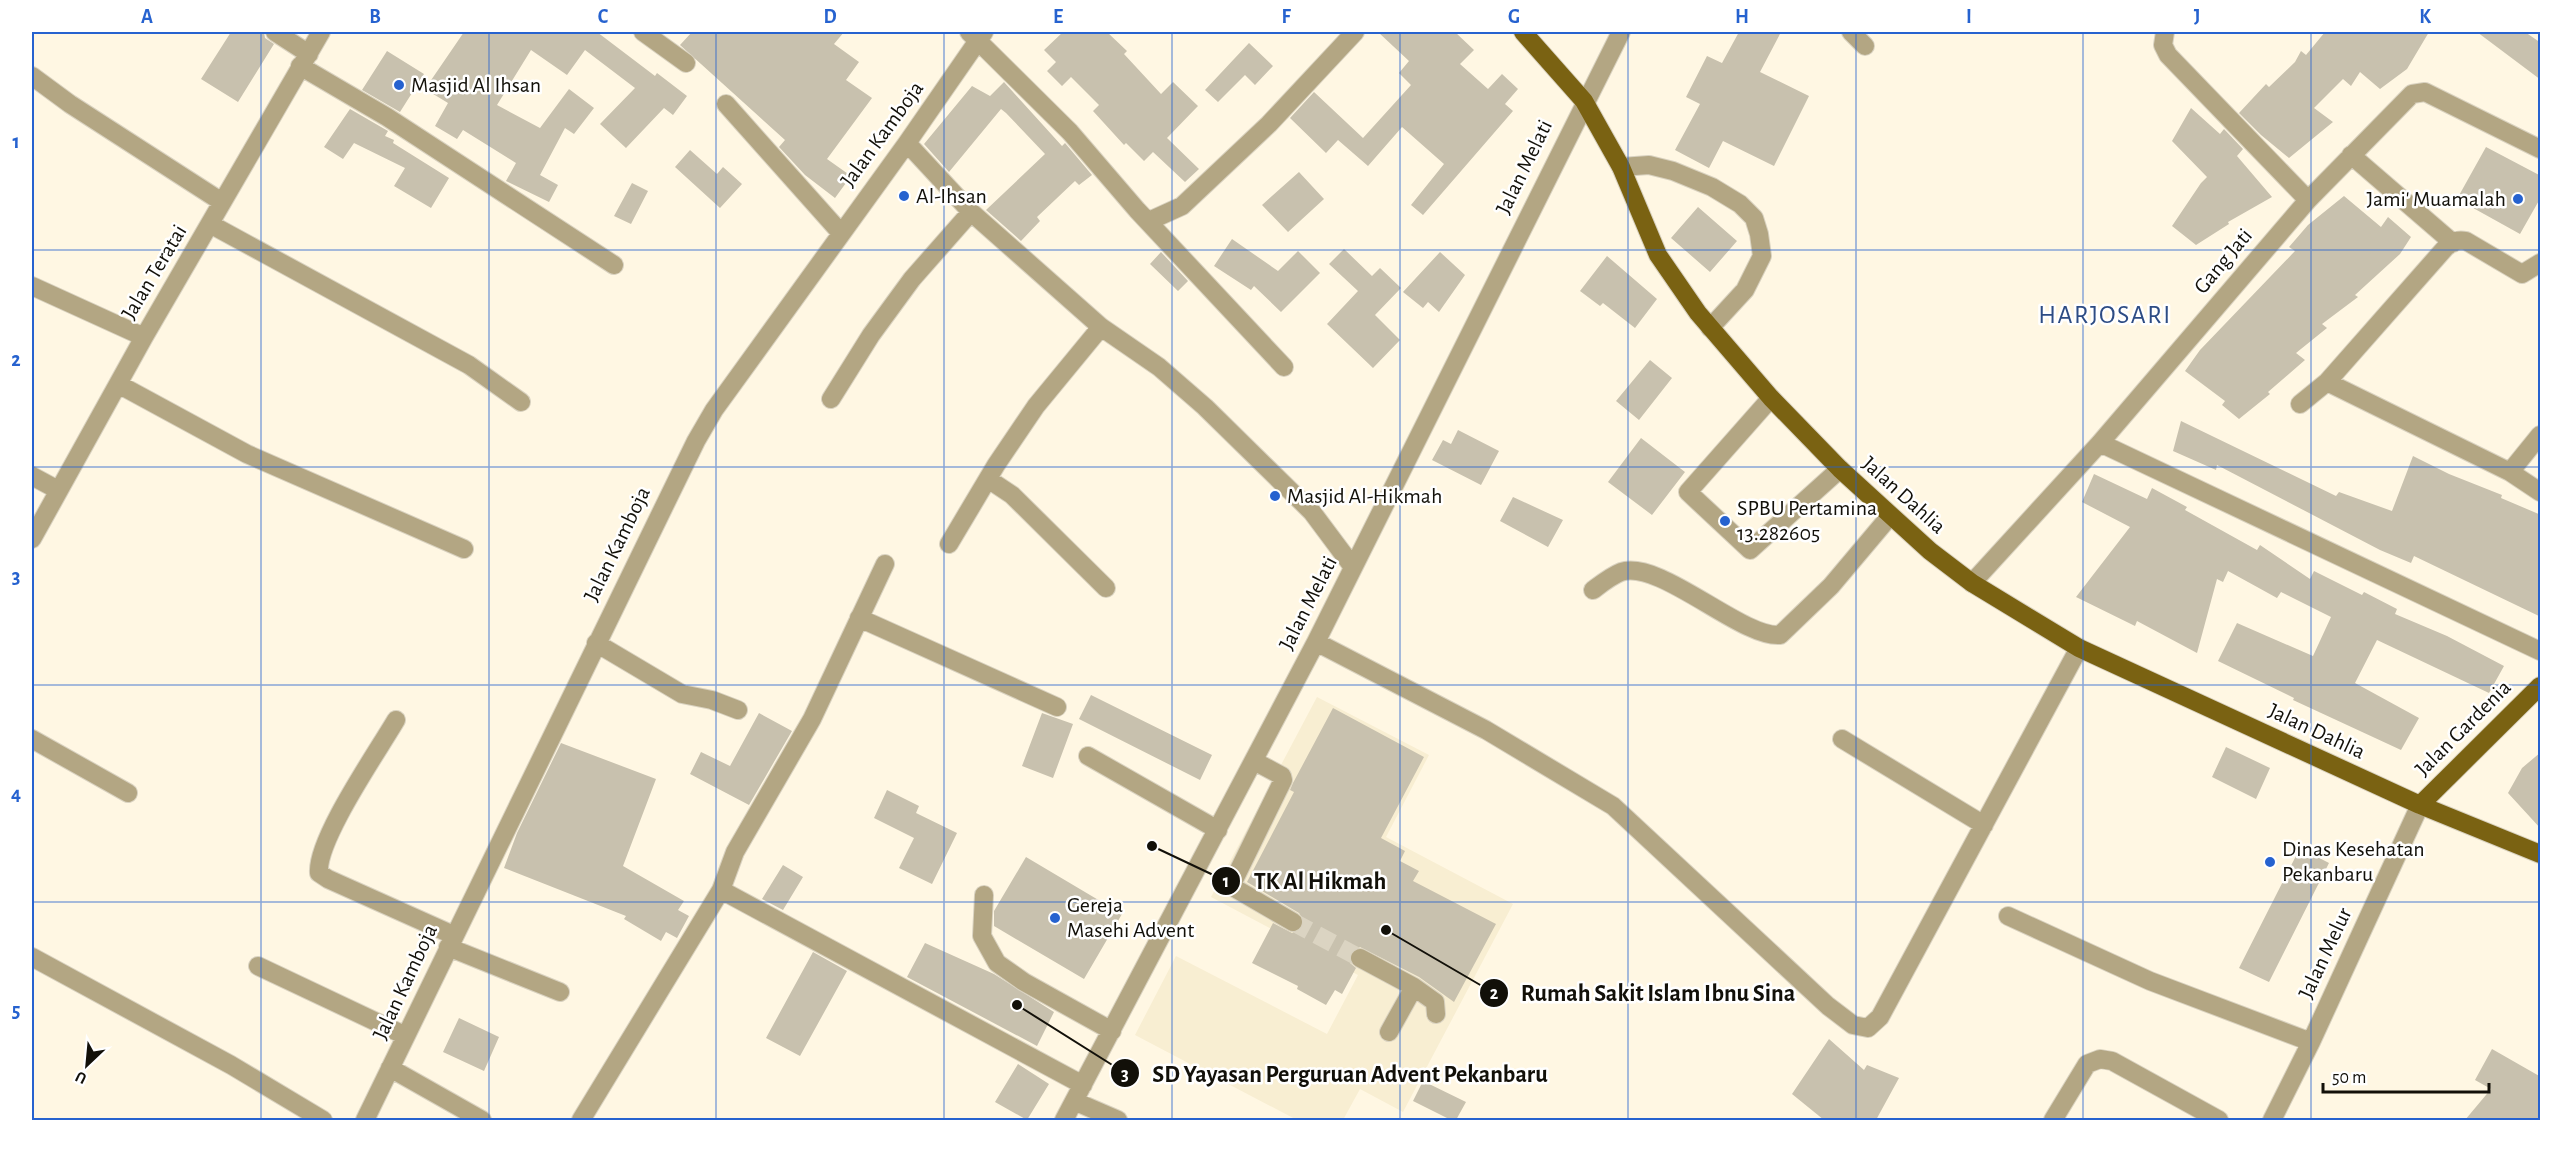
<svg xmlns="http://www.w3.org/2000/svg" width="2572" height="1152" font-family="'Alegreya Sans',sans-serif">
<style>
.built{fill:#f8eed2}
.building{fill:#c8c1ae}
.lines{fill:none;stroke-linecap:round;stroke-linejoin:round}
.minor-tunnel{stroke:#dbd4c2;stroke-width:18;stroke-dasharray:18 9;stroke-linecap:butt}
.minor-casing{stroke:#d9d2c0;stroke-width:20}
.major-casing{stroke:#d9d2c0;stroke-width:20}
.minor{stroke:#b3a683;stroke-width:18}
.major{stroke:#7a6212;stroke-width:18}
.grid{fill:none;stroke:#2662cf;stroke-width:1.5;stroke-opacity:0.55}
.poi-dot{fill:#2662cf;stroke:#fff;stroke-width:2}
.labels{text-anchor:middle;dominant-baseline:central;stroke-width:5;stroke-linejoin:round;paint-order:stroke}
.poi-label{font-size:22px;fill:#121009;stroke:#fff;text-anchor:start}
.street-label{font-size:22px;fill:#121009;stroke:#fff}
.quarter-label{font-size:26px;letter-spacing:1.5px;fill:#2d4c84;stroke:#fff}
.leader{fill:none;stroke:#121009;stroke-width:2}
.callout-dot{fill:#121009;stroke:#fff;stroke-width:2}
.mark-label{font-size:18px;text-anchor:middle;font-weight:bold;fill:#fff}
.callout-label{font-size:24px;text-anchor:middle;font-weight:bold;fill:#121009;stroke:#fff;stroke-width:5;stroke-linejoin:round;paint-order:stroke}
.neatline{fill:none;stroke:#2662cf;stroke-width:2}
.grid-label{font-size:20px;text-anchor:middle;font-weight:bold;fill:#2662cf}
</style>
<rect width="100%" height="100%" fill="#fff7e3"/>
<path class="built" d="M 1317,697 L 1429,755 L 1386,837 L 1513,904 L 1403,1112 L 1360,1089 L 1343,1120 L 1297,1120 L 1135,1035 L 1176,956 L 1327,1034 L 1358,975 L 1211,897 Z"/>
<path class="building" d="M 231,32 L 264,32 L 265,38 L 274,44 L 238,102 L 201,79 Z
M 464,32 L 597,32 L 655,76 L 657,73 L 687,96 L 673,115 L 664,108 L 626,148 L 600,124 L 635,88 L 585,50 L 567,75 L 531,50 L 497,105 L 540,128 L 569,89 L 594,108 L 574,134 L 565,128 L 540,175 L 558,185 L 549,202 L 506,181 L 516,163 L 463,130 L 457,139 L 435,126 L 448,103 L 425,89 Z
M 692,32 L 844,32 L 834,44 L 859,62 L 846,80 L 872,98 L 827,159 L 851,176 L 835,198 L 805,175 L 779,147 L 785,140 L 680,45 Z
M 1063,32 L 1107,32 L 1127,51 L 1124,54 L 1161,94 L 1173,82 L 1198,106 L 1167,138 L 1199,169 L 1185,182 L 1153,152 L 1144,161 L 1126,143 L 1124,145 L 1093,111 L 1099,105 L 1071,77 L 1062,86 L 1047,71 L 1056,62 L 1044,50 Z
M 1378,32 L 1455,32 L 1474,50 L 1460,64 L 1488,89 L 1502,74 L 1518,89 L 1505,104 L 1513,111 L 1423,215 L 1411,205 L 1444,164 L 1402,127 L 1368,166 L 1338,140 L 1326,153 L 1290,118 L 1314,92 L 1363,138 L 1411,85 L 1399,73 L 1409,61 Z
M 1739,32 L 1781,32 L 1760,72 L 1809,96 L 1774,166 L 1723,141 L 1709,168 L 1675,150 L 1700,104 L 1686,97 L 1707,56 L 1722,63 Z
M 2325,32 L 2429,32 L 2407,69 L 2380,89 L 2360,72 L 2351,86 L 2343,79 L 2314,108 L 2333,122 L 2289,158 L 2261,135 L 2239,113 L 2266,84 L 2269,87 L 2295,62 L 2301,51 L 2306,55 Z
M 2477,32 L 2525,32 L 2541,43 L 2541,80 Z
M 1249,43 L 1273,66 L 1255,85 L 1245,75 L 1218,102 L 1205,90 Z
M 387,51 L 424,74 L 400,112 L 362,90 Z
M 1004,82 L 1062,146 L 1065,143 L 1092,175 L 1079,185 L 1075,181 L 1037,217 L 1040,221 L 1021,241 L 986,210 L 1045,154 L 1006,113 L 1001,109 L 949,172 L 924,144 L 972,86 L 990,96 Z
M 2191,108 L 2220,134 L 2224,129 L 2243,149 L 2237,156 L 2272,197 L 2228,222 L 2229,224 L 2196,245 L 2172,226 L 2201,183 L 2207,177 L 2172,141 Z
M 350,109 L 388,131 L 385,136 L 394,140 L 393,143 L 449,178 L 431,208 L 394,186 L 405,168 L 354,143 L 343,159 L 324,147 Z
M 2486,147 L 2541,176 L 2541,197 L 2520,234 L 2457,199 Z
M 690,150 L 717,174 L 723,167 L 742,184 L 720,208 L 675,167 Z
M 1299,172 L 1324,199 L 1288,232 L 1262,205 Z
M 632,183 L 648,191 L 631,224 L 614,216 Z
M 2344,196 L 2381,227 L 2388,217 L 2411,237 L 2400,254 L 2355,295 L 2358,297 L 2322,324 L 2327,328 L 2296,353 L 2305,360 L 2268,392 L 2270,394 L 2239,419 L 2222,405 L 2225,401 L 2185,371 L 2200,350 L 2295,251 L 2289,247 L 2308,225 Z
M 1698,207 L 1737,241 L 1710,272 L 1671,238 Z
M 1232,239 L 1278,271 L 1298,251 L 1320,273 L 1281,312 L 1254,286 L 1251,290 L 1214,266 Z
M 1344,249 L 1372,276 L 1380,268 L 1401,288 L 1375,315 L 1400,340 L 1373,368 L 1327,324 L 1358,291 L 1329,264 Z
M 1161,252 L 1188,281 L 1178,291 L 1150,264 Z
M 1440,252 L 1465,275 L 1439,312 L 1428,302 L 1423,308 L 1403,292 Z
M 1607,256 L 1657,299 L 1635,328 L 1603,303 L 1600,306 L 1580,291 Z
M 1650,360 L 1672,378 L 1639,420 L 1616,401 Z
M 2181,421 L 2336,496 L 2339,492 L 2392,511 L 2413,456 L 2449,474 L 2502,495 L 2501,498 L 2541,515 L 2541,617 L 2414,556 L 2411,563 L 2380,550 L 2217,465 L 2216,470 L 2173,451 Z
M 1458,430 L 1499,451 L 1481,485 L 1432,460 L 1443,440 L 1451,444 Z
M 1641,438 L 1685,472 L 1652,515 L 1608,482 Z
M 2094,474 L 2147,499 L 2152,488 L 2187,507 L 2185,510 L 2257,550 L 2260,545 L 2310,579 L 2314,571 L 2362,595 L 2364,592 L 2397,609 L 2395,614 L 2447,636 L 2504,666 L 2489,693 L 2377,640 L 2355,683 L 2419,718 L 2401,750 L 2293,700 L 2294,698 L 2218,661 L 2237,623 L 2313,656 L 2331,617 L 2281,592 L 2277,598 L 2228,571 L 2223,582 L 2217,579 L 2197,653 L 2137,621 L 2135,626 L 2076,597 L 2130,527 L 2082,502 Z
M 1513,497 L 1563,520 L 1548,547 L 1500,521 Z
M 1091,695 L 1212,755 L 1200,780 L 1079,719 Z
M 1333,708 L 1424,757 L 1381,838 L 1405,851 L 1400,861 L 1419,871 L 1413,881 L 1496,924 L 1454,1002 L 1419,977 L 1360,947 L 1350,953 L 1350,963 L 1356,968 L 1342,994 L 1335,990 L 1326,1005 L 1297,989 L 1298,986 L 1252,963 L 1273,923 L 1292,933 L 1303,927 L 1304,921 L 1299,913 L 1247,882 L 1294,792 L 1290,790 L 1293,783 Z
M 759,713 L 792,731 L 749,805 L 690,774 L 701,752 L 730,766 Z
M 1042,713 L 1073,724 L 1053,778 L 1022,766 Z
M 561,743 L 656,779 L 623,866 L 684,901 L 678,910 L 689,916 L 677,938 L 666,932 L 661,941 L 624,919 L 626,916 L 504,868 L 517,833 Z
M 2226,747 L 2270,768 L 2256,799 L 2212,777 Z
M 2541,752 L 2541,829 L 2508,793 L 2522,768 Z
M 887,790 L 919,806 L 916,813 L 957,833 L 932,884 L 899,868 L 914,838 L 874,818 Z
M 2300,848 L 2329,863 L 2269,982 L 2239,968 Z
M 1026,857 L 1122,914 L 1084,979 L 994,926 L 994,911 Z
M 783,865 L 803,877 L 783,910 L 762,899 Z
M 925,943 L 994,974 L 1054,1012 L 1037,1046 L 907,977 Z
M 813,952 L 847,971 L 800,1056 L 766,1038 Z
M 459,1018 L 499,1037 L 484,1071 L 443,1052 Z
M 1829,1039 L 1864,1070 L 1867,1065 L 1899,1078 L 1876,1120 L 1824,1120 L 1792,1094 Z
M 2492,1049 L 2541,1077 L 2541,1120 L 2465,1120 L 2491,1089 L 2475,1080 Z
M 1018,1064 L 1049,1084 L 1027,1120 L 995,1102 Z
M 1423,1081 L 1466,1102 L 1456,1120 L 1451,1120 L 1413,1101 Z"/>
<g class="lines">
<path class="minor-tunnel" d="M 1293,922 L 1360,958"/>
<g class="minor-casing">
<path id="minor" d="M 275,32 L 309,54
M 643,32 L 686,63
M 969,32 L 1070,132 L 1137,210 L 1284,367
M 1851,32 L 1865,46
M 2165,32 L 2163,45 L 2168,55 L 2308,200
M 300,66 L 387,117 L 614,265
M 32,76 L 70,104 L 222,202
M 726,104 L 840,232
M 907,143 L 971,212 L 1101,327 L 1159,367 L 1205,407 L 1312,512 L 1353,567
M 2351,155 L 2453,243
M 1621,167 L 1649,165 L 1673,171 L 1712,187 L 1740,204 L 1754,218 L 1759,234 L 1762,256 L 1745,290 L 1710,328
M 1149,221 L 1182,206 L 1269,124 L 1355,32
M 210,224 L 469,365 L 521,402
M 32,286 L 144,337
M 2327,382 L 2510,472 L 2540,492
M 118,384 L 247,454 L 464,549
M 1771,398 L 1688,492 L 1750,550 L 1840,469
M 831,399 L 871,335 L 912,279 L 971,212
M 2300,404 L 2327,382 L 2446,247 C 2453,242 2457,239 2466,241 L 2522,274 L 2540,263
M 2100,443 L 2540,651
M 2510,472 L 2540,435
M 32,476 L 58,490
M 988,479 L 1012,495 L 1106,588
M 32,539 L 144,337 L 321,32
M 949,544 L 996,465 L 1036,406 L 1101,327
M 1972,583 L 2100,443 L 2308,200 L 2412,94 L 2425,92 L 2540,149
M 1593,590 C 1601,584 1611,576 1621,572 C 1660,559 1741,638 1780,635 L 1831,586 L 1890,516
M 859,618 L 1057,707
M 1316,642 L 1486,730 L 1613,806 L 1828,1006 L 1853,1025 L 1868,1028 L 1880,1017 L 2079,648
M 596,643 L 682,694 L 712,700 L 738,710
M 396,720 C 378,751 316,840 319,873 L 328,879 L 453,935
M 32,739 L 128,793
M 1842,739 L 1984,825
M 1088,756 L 1218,830
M 1254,761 L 1282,776 L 1283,780 L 1231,886 L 1293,922
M 721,890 L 1083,1085
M 984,895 L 982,936 L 997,963 L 1024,982 L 1112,1031
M 2008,916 L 2150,981 L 2311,1042
M 448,947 L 560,992
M 32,957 L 231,1065 L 323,1120
M 1360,958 L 1414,987 L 1389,1032
M 258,966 L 406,1036
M 1414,987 L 1435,1002 L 1436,1014
M 390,1068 L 482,1120
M 1074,1101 L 1118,1120
M 365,1120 L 696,441 L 714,410 L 907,143 L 984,32
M 581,1120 L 721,890 L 735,852 L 812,719 L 885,564
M 1064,1120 L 1316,642 L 1621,32
M 2053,1120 L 2087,1064 L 2100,1059 L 2112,1061 L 2219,1120
M 2272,1120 L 2311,1042 L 2420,805"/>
</g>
<g class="major-casing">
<path id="major" d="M 1523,32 L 1584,101 L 1621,167 L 1658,255 L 1698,313 L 1771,398 L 1840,469 L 1930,551 L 1972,583 L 2079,648 L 2420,805 L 2540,854
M 2420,805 L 2540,686"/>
</g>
<use href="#minor" class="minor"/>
<use href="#major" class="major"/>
</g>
<path class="grid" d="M 261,32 L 261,1120M 489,32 L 489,1120M 716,32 L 716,1120M 944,32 L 944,1120M 1172,32 L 1172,1120M 1400,32 L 1400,1120M 1628,32 L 1628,1120M 1856,32 L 1856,1120M 2083,32 L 2083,1120M 2311,32 L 2311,1120M 32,250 L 2540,250M 32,467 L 2540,467M 32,685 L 2540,685M 32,902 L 2540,902"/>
<g class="poi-dot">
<circle cx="399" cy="85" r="6"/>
<circle cx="904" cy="196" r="6"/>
<circle cx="2518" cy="199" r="6"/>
<circle cx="1275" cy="496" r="6"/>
<circle cx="1725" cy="521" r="6"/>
<circle cx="2270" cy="862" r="6"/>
<circle cx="1055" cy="918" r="6"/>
</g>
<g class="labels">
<g class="poi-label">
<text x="411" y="85">Masjid Al Ihsan</text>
<text x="916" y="196">Al-Ihsan</text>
<text x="2506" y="199" text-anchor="end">Jami' Muamalah</text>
<text x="1287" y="496">Masjid Al-Hikmah</text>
<text x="1737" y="508">SPBU Pertamina<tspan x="1737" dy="25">13.282605</tspan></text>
<text x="2282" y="849">Dinas Kesehatan<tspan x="2282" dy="25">Pekanbaru</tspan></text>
<text x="1067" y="905">Gereja<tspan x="1067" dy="25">Masehi Advent</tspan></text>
</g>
<g class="street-label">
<text transform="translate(882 134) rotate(-54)">Jalan Kamboja</text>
<text transform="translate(1524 167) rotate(-64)">Jalan Melati</text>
<text transform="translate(2223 261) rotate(-50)">Gang Jati</text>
<text transform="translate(154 272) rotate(-59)">Jalan Teratai</text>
<text transform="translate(1904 495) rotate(42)">Jalan Dahlia</text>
<text transform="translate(617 544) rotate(-64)">Jalan Kamboja</text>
<text transform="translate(1308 603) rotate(-63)">Jalan Melati</text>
<text transform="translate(2463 728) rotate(-45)">Jalan Gardenia</text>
<text transform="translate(2317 731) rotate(25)">Jalan Dahlia</text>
<text transform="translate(2325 953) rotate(-65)">Jalan Melur</text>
<text transform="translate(405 982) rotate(-65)">Jalan Kamboja</text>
</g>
<g class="quarter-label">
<text x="2105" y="315">HARJOSARI</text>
</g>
</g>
<path class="leader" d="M1152 846L1226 881M1386 930L1494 993M1017 1005L1125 1073"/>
<g class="callout-dot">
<circle cx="1152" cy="846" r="6"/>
<circle cx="1386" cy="930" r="6"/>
<circle cx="1017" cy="1005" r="6"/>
<circle cx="1226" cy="881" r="15"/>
<circle cx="1494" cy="993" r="15"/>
<circle cx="1125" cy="1073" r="15"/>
</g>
<g class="mark-label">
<text x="1226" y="887">1</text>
<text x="1494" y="999">2</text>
<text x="1125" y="1080">3</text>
</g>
<g class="callout-label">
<text x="1320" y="889">TK Al Hikmah</text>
<text x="1658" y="1001">Rumah Sakit Islam Ibnu Sina</text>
<text x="1350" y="1082">SD Yayasan Perguruan Advent Pekanbaru</text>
</g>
<rect width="2572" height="1152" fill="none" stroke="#ffffff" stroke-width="66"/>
<g transform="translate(87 1065) rotate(206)" stroke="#ffffff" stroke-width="4.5" paint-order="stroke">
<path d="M0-4.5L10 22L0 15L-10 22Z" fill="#121009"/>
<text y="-9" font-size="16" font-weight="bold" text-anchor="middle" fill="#121009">U</text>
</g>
<path d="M2323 1083v9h166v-9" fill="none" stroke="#121009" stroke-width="3"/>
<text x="2332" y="1083" font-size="18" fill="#121009" stroke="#ffffff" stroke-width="4.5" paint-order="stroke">50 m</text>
<rect x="33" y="33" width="2506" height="1086" class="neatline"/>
<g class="grid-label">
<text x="147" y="23">A</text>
<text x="375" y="23">B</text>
<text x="603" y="23">C</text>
<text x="830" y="23">D</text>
<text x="1058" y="23">E</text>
<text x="1286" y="23">F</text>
<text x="1514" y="23">G</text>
<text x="1742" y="23">H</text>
<text x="1969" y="23">I</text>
<text x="2197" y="23">J</text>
<text x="2425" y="23">K</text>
<text x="16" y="148">1</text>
<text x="16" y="366">2</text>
<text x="16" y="583">3</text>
<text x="16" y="800">4</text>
<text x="16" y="1017">5</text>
</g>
</svg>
